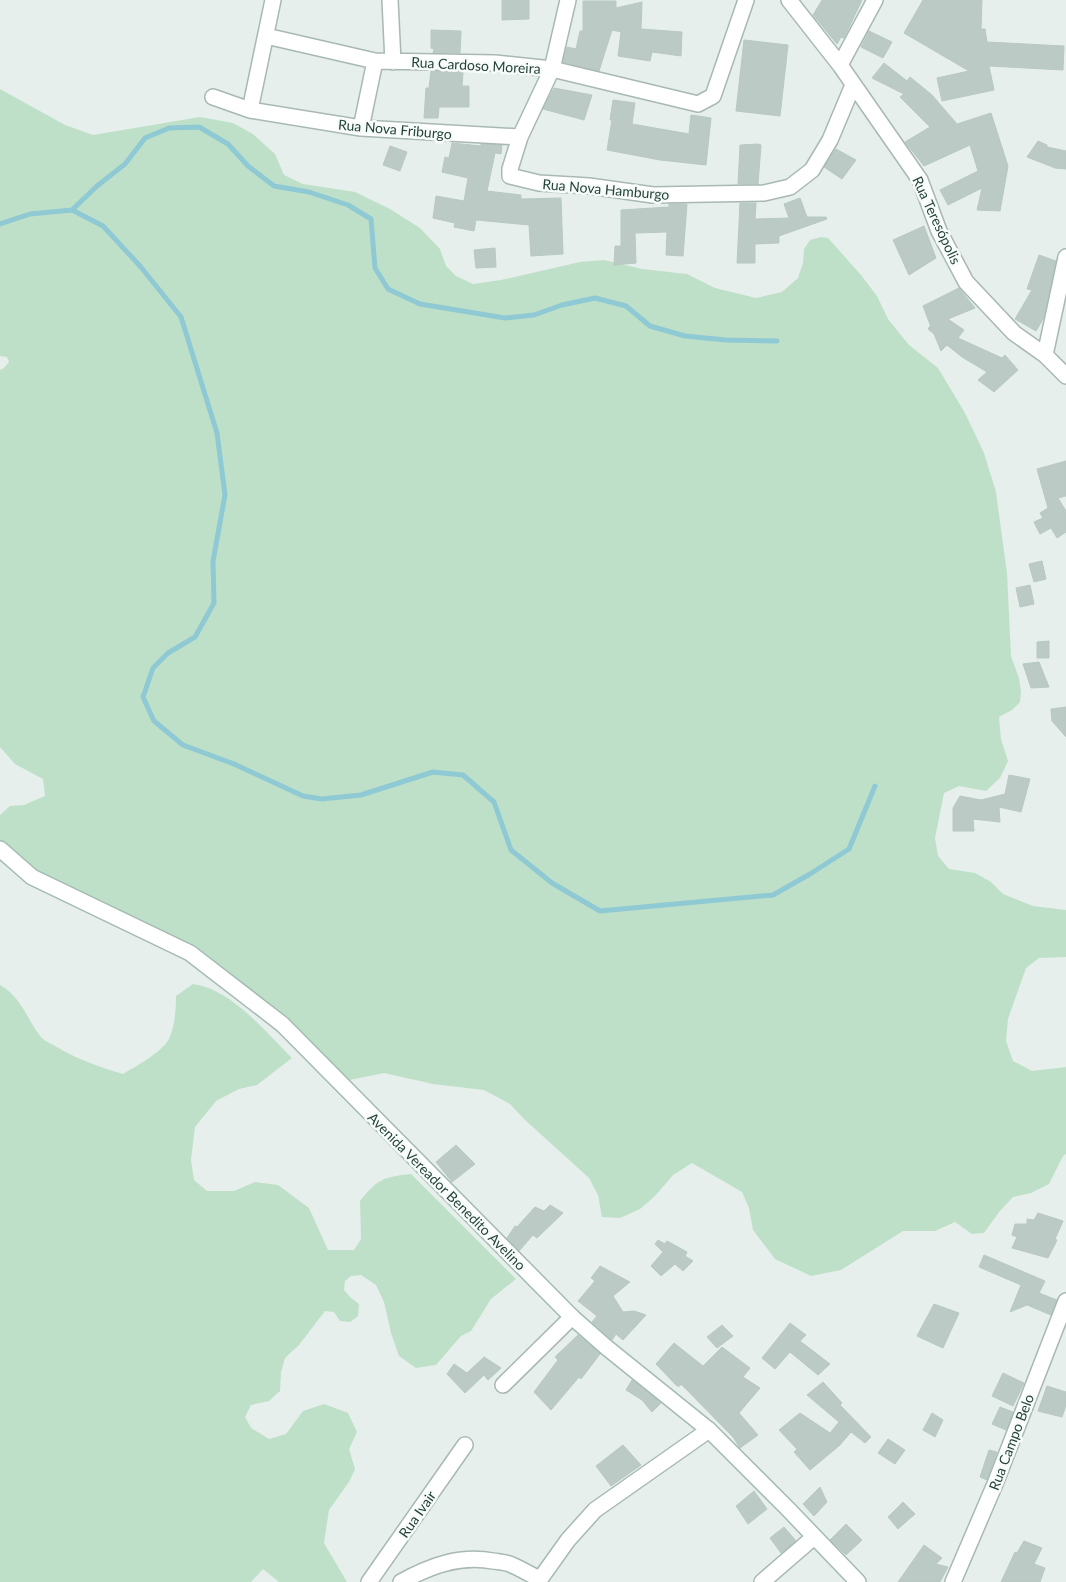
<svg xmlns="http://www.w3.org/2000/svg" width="1066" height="1582" font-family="Lato,sans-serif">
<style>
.green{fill:#bfe0c8}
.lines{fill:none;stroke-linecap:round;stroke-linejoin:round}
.stream{stroke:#8ec9d4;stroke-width:5}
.building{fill:#bbcac4;stroke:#b8c9c2}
.street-casing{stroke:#a8b8b2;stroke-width:18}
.secondary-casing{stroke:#a4bbb3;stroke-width:18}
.street{stroke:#fff;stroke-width:15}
.secondary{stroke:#fff;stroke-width:15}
.labels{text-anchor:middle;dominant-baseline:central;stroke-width:5;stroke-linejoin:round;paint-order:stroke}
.street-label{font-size:14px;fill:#24423a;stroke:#f7fbf9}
</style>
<rect width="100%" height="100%" fill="#e6efeb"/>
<path class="green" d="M 0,89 L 65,125 L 93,135 L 200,117 L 233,123 L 253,134 L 275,154 L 284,175 L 303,184 L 355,192 L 390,209 L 420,228 L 440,249 L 446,266 L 456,276 L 473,284 L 501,280 L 580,262 L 604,260 L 642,269 L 687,274 L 715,288 L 756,298 L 782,292 L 798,278 L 803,263 L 804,249 L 810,240 L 821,237 L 828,238 L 861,275 L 877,296 L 888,319 L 909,345 L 938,368 L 965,413 L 984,453 L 996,492 L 1007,573 L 1011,656 L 1019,678 L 1021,692 L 1020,702 L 1012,710 L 999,717 L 1001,739 L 1008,761 L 1000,778 L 986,791 L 959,786 L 944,793 L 935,838 L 938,856 L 949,869 L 975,873 L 991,882 L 1003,894 L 1033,906 L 1066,910 L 1066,957 L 1039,958 L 1026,968 L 1008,1019 L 1006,1041 L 1013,1061 L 1032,1071 L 1066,1067 L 1066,1154 L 1063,1156 L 1049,1184 L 1031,1193 L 1013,1197 L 999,1212 L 984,1233 L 972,1234 L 955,1222 L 935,1231 L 903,1231 L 841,1270 L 811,1276 L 775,1259 L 753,1230 L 749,1208 L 742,1192 L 692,1163 L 673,1175 L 655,1196 L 640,1209 L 620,1218 L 602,1217 L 598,1195 L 589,1178 L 524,1119 L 510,1104 L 484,1090 L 433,1084 L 384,1073 L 340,1082 L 190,953 L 32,877 L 0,849 L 0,815 L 10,806 L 24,805 L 45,796 L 43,779 L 15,764 L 0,747 L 0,370 L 4,368 L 9,362 L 7,357 L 0,356 Z
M 193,984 C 231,989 266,1032 292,1058 L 257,1085 L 239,1089 L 216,1101 L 195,1127 L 191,1160 L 194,1180 L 207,1191 L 234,1191 L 255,1182 L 278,1185 L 309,1208 L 328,1250 L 354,1250 L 361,1239 L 360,1201 C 378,1179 383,1177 411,1174 L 516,1279 L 491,1299 L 471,1331 L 461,1336 L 436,1365 L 416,1368 L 399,1356 L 391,1333 L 384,1302 L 376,1285 L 361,1275 L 351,1276 L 345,1281 L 344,1290 L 350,1297 L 359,1304 L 358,1316 L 350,1322 L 340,1321 L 334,1312 L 325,1311 L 299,1345 L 285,1358 L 281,1372 L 280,1391 L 269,1401 L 251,1405 L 245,1417 L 251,1428 L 269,1439 L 286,1434 L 303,1411 L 324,1404 L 348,1413 L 357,1432 L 349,1449 L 355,1469 L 349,1482 L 329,1510 L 324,1543 L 347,1582 L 279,1582 L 263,1569 L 251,1582 L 0,1582 L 0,985 C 21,997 26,1017 40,1036 C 43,1040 50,1043 55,1046 C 77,1059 99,1067 123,1074 C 136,1066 161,1053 169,1039 C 175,1026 176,1009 176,996 Z"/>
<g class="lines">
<path class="stream" d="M 72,210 L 97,186 L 125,164 L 145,138 L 169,128 L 199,127 L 228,144 L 248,166 L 274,186 L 309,192 L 348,205 L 371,219 L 375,268 L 388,289 L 420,304 L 505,318 L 534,315 L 562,305 L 595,298 L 626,306 L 650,326 L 685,336 L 726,340 L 777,341
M 0,224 L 30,214 L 72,210 L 103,226 L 140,266 L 181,317 L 217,433 L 225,495 L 213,561 L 214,603 L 195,637 L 168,653 L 153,668 L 143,697 L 154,721 L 183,745 L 234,764 L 303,796 L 322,799 L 361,795 L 433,772 L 463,775 L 494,802 L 511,850 L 552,883 L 600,911 L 773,895 L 810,874 L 849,849 L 875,786"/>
</g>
<path class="building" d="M 502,0 L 529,0 L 529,19 L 502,20 Z
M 822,0 L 862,0 L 844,38 L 841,37 L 837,44 L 813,15 Z
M 923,0 L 982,0 L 981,29 L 985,29 L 987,42 L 1064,46 L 1063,70 L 989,66 L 994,90 L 942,101 L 937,78 L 969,71 L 904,33 Z
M 583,1 L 616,1 L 616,8 L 642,2 L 641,29 L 682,32 L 681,56 L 652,52 L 650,61 L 618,56 L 621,32 L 612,30 L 599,71 L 563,62 L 567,47 L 576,49 L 580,31 L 583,31 Z
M 431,30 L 461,31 L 460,53 L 433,53 L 434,49 L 431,48 Z
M 869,31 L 892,42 L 883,58 L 861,47 Z
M 744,40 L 788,45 L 780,116 L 736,111 Z
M 884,63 L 907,81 L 910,77 L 932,95 L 957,124 L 991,113 L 1008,166 L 1000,211 L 977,210 L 982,188 L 948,205 L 940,190 L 978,171 L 970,145 L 924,166 L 905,142 L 930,127 L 900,97 L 904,94 L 872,78 Z
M 431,71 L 463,72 L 462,86 L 469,86 L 469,107 L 439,107 L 438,118 L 424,118 L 426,88 L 429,88 Z
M 554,88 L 592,95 L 584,120 L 543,109 Z
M 613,100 L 635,103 L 632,124 L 689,134 L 691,115 L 711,118 L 706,165 L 660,160 L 607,150 L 612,120 L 610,120 Z
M 1038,141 L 1047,145 L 1047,147 L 1066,151 L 1066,169 L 1055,168 L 1027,157 Z
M 452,143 L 481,146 L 481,144 L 502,145 L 501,154 L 495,153 L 487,191 L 521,195 L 521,199 L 561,198 L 563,254 L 531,256 L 529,225 L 476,220 L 474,231 L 454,227 L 455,223 L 433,218 L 436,196 L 464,201 L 468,178 L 442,172 L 445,157 L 449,158 Z
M 758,144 L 761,145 L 758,184 L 738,184 L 740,145 Z
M 390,146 L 407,152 L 400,171 L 383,165 Z
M 836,149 L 856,160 L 842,179 L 824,167 Z
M 800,198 L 807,217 L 826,217 L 827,219 L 779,236 L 779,243 L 755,244 L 755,263 L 737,263 L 740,203 L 756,203 L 755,219 L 789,218 L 784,204 Z
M 669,204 L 687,204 L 683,256 L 666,255 L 667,232 L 635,233 L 636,263 L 614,265 L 615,246 L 621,246 L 621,210 L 669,207 Z
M 924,226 L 936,258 L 909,275 L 893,240 Z
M 495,248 L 496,267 L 476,268 L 474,250 Z
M 1039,255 L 1056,261 L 1043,319 L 1036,331 L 1015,319 L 1032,290 L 1027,289 Z
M 959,288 L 975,308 L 948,319 L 964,330 L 958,338 L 1002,358 L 1005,355 L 1018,370 L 994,392 L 978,380 L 987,372 L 962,357 L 947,345 L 941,351 L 934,334 L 928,329 L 930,326 L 931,327 L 923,306 Z
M 1066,461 L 1066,496 L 1058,498 L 1066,511 L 1066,532 L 1057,538 L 1051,528 L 1040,534 L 1034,522 L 1043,518 L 1040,513 L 1048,508 L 1037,469 Z
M 1042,561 L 1046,579 L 1034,582 L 1029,564 Z
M 1030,585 L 1034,604 L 1020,607 L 1016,588 Z
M 1049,641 L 1049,658 L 1037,658 L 1037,642 Z
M 1039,662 L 1049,687 L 1031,688 L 1023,664 Z
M 1066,707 L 1066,737 L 1052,721 L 1051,709 Z
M 1009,775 L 1030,779 L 1021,812 L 999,807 L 1000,822 L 973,819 L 974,831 L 953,831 L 953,808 L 960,796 L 981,800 L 1005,794 Z
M 456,1145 L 475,1164 L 452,1182 L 436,1162 Z
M 550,1205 L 563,1213 L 537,1238 L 533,1235 L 519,1251 L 507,1238 L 515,1226 L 517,1227 L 535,1207 L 544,1211 Z
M 1038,1213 L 1063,1221 L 1055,1239 L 1057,1240 L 1048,1258 L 1012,1248 L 1017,1237 L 1012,1235 L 1015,1224 L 1027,1224 L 1027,1219 L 1034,1220 Z
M 658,1240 L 665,1244 L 667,1241 L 687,1252 L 685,1256 L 693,1261 L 683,1271 L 675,1264 L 661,1276 L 651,1266 L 663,1252 L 655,1244 Z
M 984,1255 L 1045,1281 L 1039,1293 L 1057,1300 L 1051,1315 L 1027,1305 L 1010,1312 L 1021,1285 L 979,1267 Z
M 600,1266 L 630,1282 L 613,1296 L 623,1312 L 634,1311 L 646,1315 L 623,1340 L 616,1334 L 612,1340 L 592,1322 L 597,1316 L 578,1301 L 595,1281 L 591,1278 Z
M 934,1304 L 959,1313 L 943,1348 L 917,1336 Z
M 790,1323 L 806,1335 L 800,1341 L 830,1364 L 818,1375 L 790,1352 L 775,1369 L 762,1358 Z
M 722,1325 L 733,1336 L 717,1348 L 707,1337 Z
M 578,1335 L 600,1354 L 581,1379 L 579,1377 L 551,1410 L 534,1392 L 558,1360 L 555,1357 Z
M 674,1343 L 703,1366 L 722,1347 L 750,1368 L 743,1377 L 760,1388 L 739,1413 L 758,1435 L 740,1448 L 733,1437 L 681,1384 L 680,1386 L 677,1386 L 656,1364 Z
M 484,1357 L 501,1368 L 488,1380 L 484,1375 L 465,1393 L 447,1374 L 454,1364 L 467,1373 Z
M 1003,1373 L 1024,1383 L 1013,1406 L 992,1396 Z
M 632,1380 L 661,1403 L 652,1412 L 642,1400 L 626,1390 Z
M 823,1382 L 842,1403 L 840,1405 L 871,1437 L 865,1443 L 851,1432 L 840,1445 L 810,1470 L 794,1452 L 797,1449 L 779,1430 L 800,1413 L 830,1433 L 839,1422 L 807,1395 Z
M 1047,1386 L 1066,1392 L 1066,1405 L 1062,1417 L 1038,1411 Z
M 1000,1407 L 1013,1412 L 1006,1430 L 992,1424 Z
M 932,1413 L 943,1420 L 935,1437 L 923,1430 Z
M 888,1439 L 905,1450 L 895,1464 L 878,1453 Z
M 623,1445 L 641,1465 L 611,1486 L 596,1466 Z
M 989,1450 L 997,1452 L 987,1480 L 980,1477 Z
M 820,1487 L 827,1502 L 814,1516 L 803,1504 Z
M 754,1491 L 767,1509 L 748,1524 L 736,1506 Z
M 903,1502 L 915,1514 L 898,1529 L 888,1517 Z
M 846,1524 L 862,1540 L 846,1555 L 830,1540 Z
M 784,1527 L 796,1541 L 781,1553 L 770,1538 Z
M 1024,1541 L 1042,1548 L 1034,1564 L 1045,1568 L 1040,1582 L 1001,1582 L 1015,1552 L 1017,1553 Z
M 924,1545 L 942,1558 L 936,1564 L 948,1567 L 940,1582 L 898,1582 Z"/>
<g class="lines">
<g class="street-casing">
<path id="street" d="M 390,0 L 393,62
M 568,0 L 552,69 L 520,137 L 510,169 L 510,176 L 539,183 L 589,186 L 653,195 L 764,193 L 790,187 L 812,170 L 830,140 L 853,85
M 789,0 L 840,65 L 920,180 L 939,231 L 966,282 L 1014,333 L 1045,355 L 1066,376
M 266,36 L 375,61 L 495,63 L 552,69 L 698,104 L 713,96 L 746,0
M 840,65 L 875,0
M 213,97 L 250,110 L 361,128 L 520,137
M 250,110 L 273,0
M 361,128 L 375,61
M 1045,355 L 1066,257
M 503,1385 L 572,1317
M 369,1582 L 465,1445
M 401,1582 C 430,1566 459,1555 493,1561 C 499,1562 506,1562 512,1565 C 521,1569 530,1574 539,1579
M 538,1582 L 568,1540 L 595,1510 L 709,1430
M 762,1582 L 814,1537
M 953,1582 L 995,1484 L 1066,1301"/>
</g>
<g class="secondary-casing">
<path id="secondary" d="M 0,849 L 32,877 L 190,953 L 282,1024 L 572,1317 L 606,1347 L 709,1430 L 788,1509 L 858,1582"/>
</g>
<use href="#street" class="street"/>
<use href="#secondary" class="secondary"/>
</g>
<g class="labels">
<g class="street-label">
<text transform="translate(476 65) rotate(3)">Rua Cardoso Moreira</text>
<text transform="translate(395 129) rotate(5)">Rua Nova Friburgo</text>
<text transform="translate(606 189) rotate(5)">Rua Nova Hamburgo</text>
<text transform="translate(937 220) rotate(65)">Rua Teresópolis</text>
<text transform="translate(447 1191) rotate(45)">Avenida Vereador Benedito Avelino</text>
<text transform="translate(1011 1442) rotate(-69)">Rua Campo Belo</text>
<text transform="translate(417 1514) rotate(-55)">Rua Ivair</text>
</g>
</g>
</svg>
